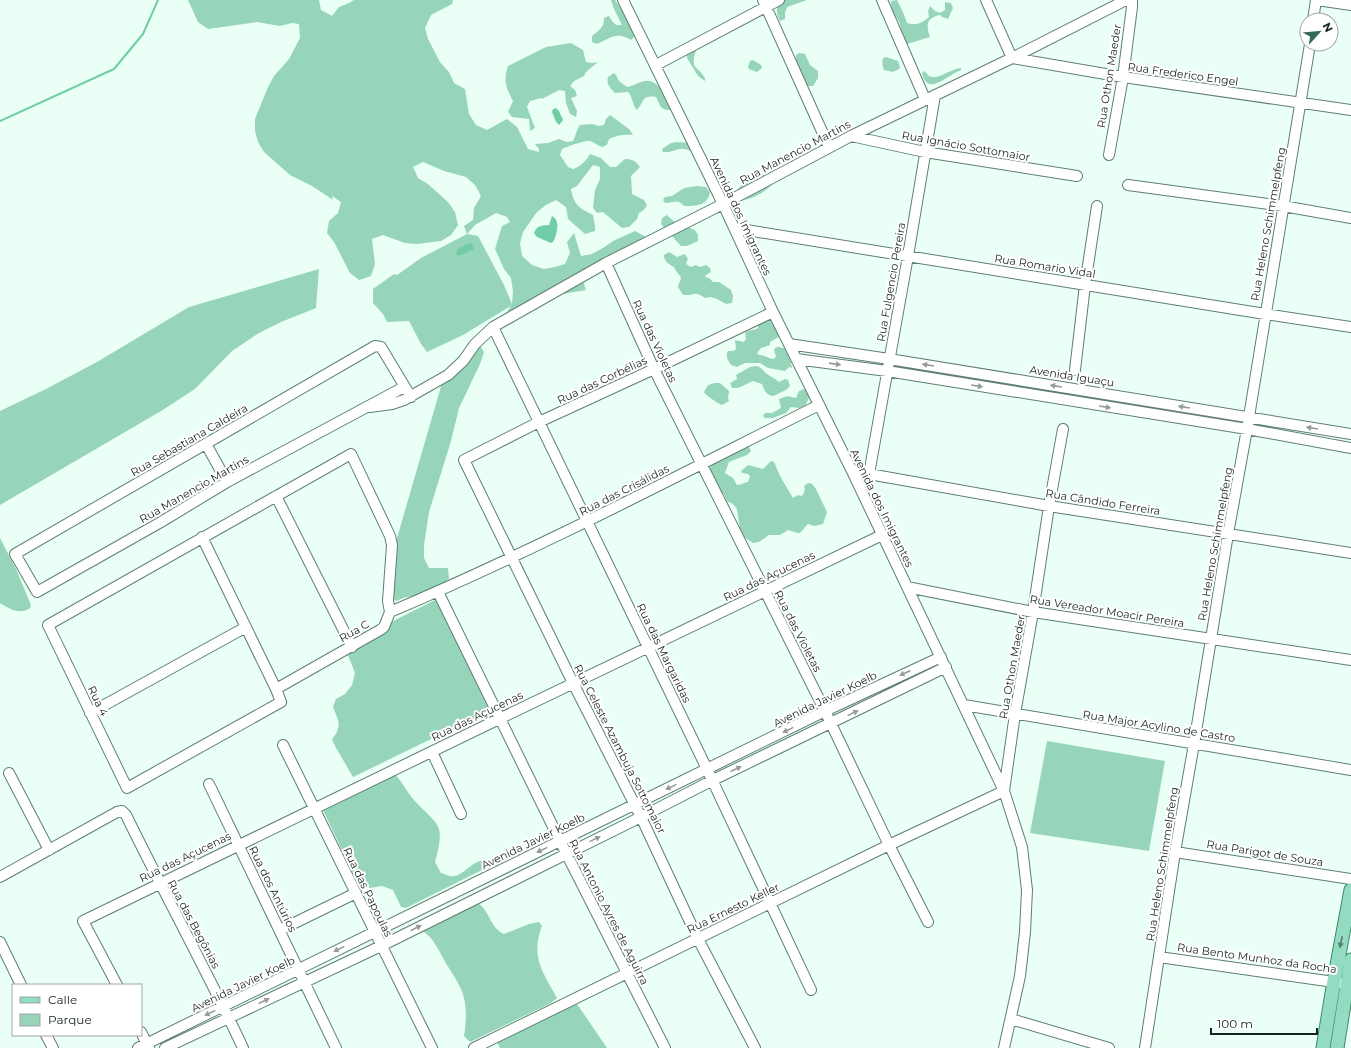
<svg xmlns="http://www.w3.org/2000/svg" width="1351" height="1048" font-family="Montserrat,sans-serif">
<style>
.green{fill:#96d5b9;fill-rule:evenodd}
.water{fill:#70cda6}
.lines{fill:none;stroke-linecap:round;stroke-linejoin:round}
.stream{stroke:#70cda6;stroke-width:2}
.minor-casing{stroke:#5f7f70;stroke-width:12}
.major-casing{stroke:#388c6c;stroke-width:15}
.minor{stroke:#fff;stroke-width:10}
.major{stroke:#93dcc1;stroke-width:13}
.oneway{fill:#969c99}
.oneway2{fill:#54806f}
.labels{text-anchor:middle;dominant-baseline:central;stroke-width:4;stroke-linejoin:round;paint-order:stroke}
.street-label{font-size:11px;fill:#16231d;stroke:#fff}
</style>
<rect width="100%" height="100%" fill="#eafff5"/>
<path class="green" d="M 188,0 L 319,0 L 321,10 L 332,16 L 339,7 L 349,3 L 354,0 L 453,0 L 452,4 L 431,15 L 425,28 L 428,39 L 440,62 L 449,72 L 454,83 L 465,89 L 469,114 L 476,125 L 487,130 L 507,119 L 517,127 L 528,149 L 539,152 L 539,149 L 535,144 L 548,143 L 559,139 L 567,142 L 573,141 C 576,136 576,130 580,125 L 592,124 L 599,126 L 604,125 L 606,119 L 610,115 L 629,129 L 633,135 C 624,134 617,135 609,139 L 607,145 L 602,147 C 598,146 594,142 590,141 C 586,140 565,147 562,149 L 560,155 L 568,167 L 573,169 C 580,167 586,161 590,154 L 601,158 L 610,167 L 616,167 L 625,159 C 632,159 636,161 640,167 L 631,176 L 632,194 L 644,200 L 647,205 L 644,210 L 639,213 L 637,219 L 629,227 L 622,228 L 603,212 L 597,213 L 593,208 L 595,190 L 600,179 L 600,167 L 593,165 L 577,186 L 571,189 C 574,205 579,208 593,215 L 595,227 L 595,231 L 585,234 L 568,219 L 566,207 L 556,200 L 546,205 L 537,212 L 523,232 L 520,243 L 522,256 L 532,265 L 544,269 L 555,267 L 565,264 L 570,253 L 567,242 L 574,233 L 581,256 L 592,254 L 603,248 L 613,241 L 635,231 L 646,237 L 641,248 L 587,276 L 574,274 L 582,278 L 586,290 L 562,294 L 505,315 L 511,306 L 463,335 L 427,352 L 421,344 L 409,321 L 387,322 L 383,314 L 373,303 L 373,289 L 394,274 L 397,275 L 421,258 L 467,234 L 464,226 L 473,220 L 474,208 L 481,196 L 475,185 L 466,177 L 444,171 L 423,162 L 413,167 L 418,178 L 428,184 L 448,202 L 455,212 L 458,225 L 451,235 L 441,241 L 417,244 L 405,243 L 383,235 L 372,239 L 375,264 L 371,276 L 359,280 L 350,273 L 334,242 L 327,233 L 329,221 L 338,213 L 341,202 L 332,196 L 333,200 L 312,186 L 290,175 L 264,152 L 258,142 L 255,131 L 255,119 L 268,87 L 274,76 L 289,59 L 300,38 L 299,24 L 292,23 L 280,26 L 257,22 L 208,29 L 198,22 ZM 496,213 L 507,217 L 510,222 L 502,226 L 495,249 L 504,269 L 511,278 L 513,291 L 512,304 L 504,285 L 478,236 L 467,234 L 475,225 Z
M 611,0 L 615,0 L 630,24 L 635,36 L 631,40 C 616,31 611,38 597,44 L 592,42 L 592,36 C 599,30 604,28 604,18 L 609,16 L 612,21 L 616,25 L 622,25 L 614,9 Z
M 782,0 L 807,0 L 787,7 L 785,13 L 785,19 L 780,21 C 775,12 776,7 782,0 Z
M 897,0 L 903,12 L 907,23 C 916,26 922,23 929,17 L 928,11 L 930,6 L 935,11 L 940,13 L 945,10 L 945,2 L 951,3 L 953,8 L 948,19 L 942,17 L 940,15 C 926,18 926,25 930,37 L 907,44 L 903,40 L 900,35 C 904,17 890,18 891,1 Z
M 571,43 L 583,50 L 586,62 L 592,63 L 598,62 L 586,72 L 584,76 L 574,81 L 570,86 L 575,90 L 577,96 L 571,98 L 577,111 L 576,117 L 570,114 L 566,103 L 565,91 L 559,90 L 542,99 L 541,98 L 530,101 L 527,107 L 535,128 L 530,131 L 529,119 L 512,117 L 508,112 L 513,101 C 506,87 503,81 508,66 L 546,47 Z
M 694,48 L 696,50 C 690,71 697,64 705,78 L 705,81 L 698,76 L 687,58 L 687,52 Z
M 799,53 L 805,54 L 810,65 L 818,71 L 818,78 L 813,86 L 806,86 L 796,64 L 796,55 Z
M 886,57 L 898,61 L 900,67 L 899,69 L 893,72 L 884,70 C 882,65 882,63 883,58 Z
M 753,60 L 761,65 L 762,68 L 757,72 L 749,69 L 748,67 L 750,61 Z
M 961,68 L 961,70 C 949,74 927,98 922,73 L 924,71 C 926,72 927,74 929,76 C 937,81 952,68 961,68 Z
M 614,73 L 616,75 L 619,81 L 627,87 C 634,86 639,82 645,81 C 658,78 668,100 673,108 L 670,110 C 659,110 660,104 656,97 C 641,95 645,101 637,110 C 632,105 633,97 628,92 L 615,93 C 610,88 606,84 608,77 Z
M 677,142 L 689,143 L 692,152 C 680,144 676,153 663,152 L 662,149 L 671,143 Z
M 767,174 L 772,174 L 778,178 C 766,193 752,200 734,202 C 735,184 751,178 767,174 Z
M 697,186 L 706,187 L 710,192 C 708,206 696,206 684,206 C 677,198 674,203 665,203 L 663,200 L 665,197 L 672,196 L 684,188 Z
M 667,215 C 677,226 683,225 695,230 L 698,235 L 698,241 L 687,246 L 681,246 L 661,224 L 662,218 Z
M 669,252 L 677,257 L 685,254 L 688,259 L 686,264 L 691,267 L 696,265 L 700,267 L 706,265 L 710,268 L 711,272 L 706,275 L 705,277 L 709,278 L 713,282 L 719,282 L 731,290 L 733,296 L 732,303 L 726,304 L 717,299 L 711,297 L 705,298 C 693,290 695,296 683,295 L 678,287 C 678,285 681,280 681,278 C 680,275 676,272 674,267 C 669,264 664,262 664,255 Z
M 319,269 L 316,308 L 281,322 L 259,333 L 232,351 L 195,389 L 161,411 L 0,505 L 0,411 L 46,389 L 97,362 L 189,307 Z
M 766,319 L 776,325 L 780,336 L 770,342 L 770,345 L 761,348 L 757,353 L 759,355 C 765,355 769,359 774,359 L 776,356 L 774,351 L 775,348 L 778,347 L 784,348 L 790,359 L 792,368 L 789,367 L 785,371 L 768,368 L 760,363 L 745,363 L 737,367 L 731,365 C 728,360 725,357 728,351 L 734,351 L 736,349 L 735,340 L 744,342 L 746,339 L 745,333 C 749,329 754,331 758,328 L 758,322 Z
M 481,347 L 484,352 L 480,364 L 459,408 L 451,441 L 429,512 L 424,545 L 424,558 L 429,568 L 448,568 L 449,579 C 439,586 429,591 417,595 C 409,597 404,597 396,601 L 391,597 L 395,545 L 442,383 L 474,350 Z
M 756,366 C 762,367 763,371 767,374 C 771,377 775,378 779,382 L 785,379 L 788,380 L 790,386 L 786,390 L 773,396 C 766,395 764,390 762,384 L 753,381 L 738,388 L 732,388 L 730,383 L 737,379 L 736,375 L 750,367 Z
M 715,383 L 720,383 L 729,391 L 728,398 L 729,401 L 722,405 C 719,404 705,395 704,392 L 708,385 Z
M 804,389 L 808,391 L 810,396 L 805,406 L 799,408 L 791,407 L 786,413 L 773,418 L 765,418 L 763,416 L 765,413 L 772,413 L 781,408 L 779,399 L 787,396 L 796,398 L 799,391 Z
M 747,447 L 749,447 L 751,451 L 747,455 L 729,462 L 725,473 L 733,478 L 737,485 C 742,485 744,482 748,482 L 750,476 L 748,474 L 742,473 L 741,471 L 748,465 L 763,469 L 771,461 L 774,462 L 780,476 L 793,498 L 798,495 L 801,496 L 803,495 L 805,489 L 804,486 L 808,483 L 812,484 L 816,489 L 827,512 L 823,524 L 814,526 L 808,524 C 797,536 803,534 788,530 L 780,535 L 769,535 L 759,542 L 753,543 L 748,540 L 743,536 L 740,530 L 737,509 L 733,504 L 727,501 L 724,494 L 721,493 L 709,471 L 711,466 L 715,463 Z
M 0,538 L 16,569 L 31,605 L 30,608 C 20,615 9,609 0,603 Z
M 437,599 L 491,707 L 489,711 L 353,777 L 335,746 L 332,739 C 343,726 338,720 333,707 L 336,699 L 345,694 L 352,685 L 355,673 L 348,655 L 351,650 L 397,619 Z
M 1047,741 L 1165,761 L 1149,851 L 1030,833 Z
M 395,774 C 402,782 407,792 414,800 C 438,826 446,822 435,862 L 441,873 C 445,874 450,877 454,876 C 466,875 480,850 492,865 L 406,908 L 401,907 L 393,890 L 382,886 L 370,888 L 358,884 L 323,810 Z
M 478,903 C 490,911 490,928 504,934 L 529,924 L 539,922 L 542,926 C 530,957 543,972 557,998 L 551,1003 L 470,1042 L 464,1036 C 466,1023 467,1011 464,998 C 461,986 454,976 447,965 C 439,952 435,938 421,930 Z
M 577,1004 L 607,1048 L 500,1048 L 497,1042 L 551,1015 Z"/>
<path class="water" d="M 556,108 L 559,111 L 563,120 L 559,125 L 556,122 L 552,112 L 553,109 Z
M 552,216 C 561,221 557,234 553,242 L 551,243 L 537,237 L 534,233 C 537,225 541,226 549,225 Z
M 471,242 L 474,249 L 461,255 L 458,256 L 456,254 L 458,249 Z"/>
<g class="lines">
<path class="stream" d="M 0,121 L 114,69 L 143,34 L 158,0"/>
<g class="minor-casing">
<path id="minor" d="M 623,0 L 723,204 L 773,312 L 852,471 L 1004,791 L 1022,847 L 1027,890 L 1025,932 L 1020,976 L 1004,1048
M 763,0 L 829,147
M 882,0 L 925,99
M 986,0 L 1012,58 L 1123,77 L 1351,110
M 1317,0 L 1351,5
M 1313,20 L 1316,0
M 656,65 L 779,0
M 851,136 L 925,152 L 1077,176
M 1109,155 L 1123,77 L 1132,7 L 1132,0
M 1128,185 L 1283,206 L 1351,218
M 734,228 L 1265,314 L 1351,327
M 606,263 L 654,369 L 825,711 L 889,845 L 928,922
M 493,327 L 707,769 L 811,990
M 789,344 L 889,359 L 1351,434
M 796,359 L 887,371 L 1247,429 L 1351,448
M 1075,370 L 1085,285 L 1097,206
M 404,387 L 227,482 L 161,522 L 37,592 L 15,554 L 375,346 L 381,347 L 411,397
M 370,407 L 392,404 L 404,400 L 448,375 L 463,361 L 475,344 L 493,327 L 606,263 L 723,204 L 851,136 L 1012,58 L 1126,0
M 206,444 L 227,482
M 852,471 L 1049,506 L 1351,553
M 869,474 L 908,256 L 935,95
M 276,496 L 352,647
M 202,537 L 276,689 L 281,702 L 127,788 L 48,625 L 351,454 L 390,536 L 392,545 L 388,601 L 390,612
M 907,587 L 1033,612 L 1351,660
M 438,592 L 560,841 L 665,1048
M 276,689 L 380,630 L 384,627 L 390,612 C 536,550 677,476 819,405
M 964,705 L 1351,770
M 90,713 L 246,627
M 283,745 L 432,1048
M 432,752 L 461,814
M 9,773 L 49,850
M 209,784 L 336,1048
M 1004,791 L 1015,714 L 1033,612 L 1049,506 L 1063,429
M 1175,852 L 1351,879
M 0,877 L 117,812 L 122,811 L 126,815 C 164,893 206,969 243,1048
M 280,930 L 356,893
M 0,942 L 21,985
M 1159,957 L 1341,983
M 117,985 L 83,921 L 501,718 L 882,535
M 1011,1019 L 1109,1048
M 141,1032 L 149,1048
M 46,1035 L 53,1048
M 138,1048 L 825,711 L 941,657
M 165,1048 L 381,946 L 641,817 L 713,780 L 946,667
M 474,1048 L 889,845 L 1004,791
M 755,1048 L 698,939 L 641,817 L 573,683 L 464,460 L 539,422 L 654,369 L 773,312
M 1145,1048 L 1175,852 L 1194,744 L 1228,534 L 1247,429 L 1310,44"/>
</g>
<g class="major-casing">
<path id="major" d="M 1323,1048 L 1334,981 L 1351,890
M 1337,1048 L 1351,960"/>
</g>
<use href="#minor" class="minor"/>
<use href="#major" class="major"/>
</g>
<defs><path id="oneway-solid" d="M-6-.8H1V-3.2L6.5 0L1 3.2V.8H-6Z"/></defs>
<g class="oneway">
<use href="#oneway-solid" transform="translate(835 364) rotate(8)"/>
<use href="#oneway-solid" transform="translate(928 365) rotate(-171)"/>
<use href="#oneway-solid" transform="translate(977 386) rotate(9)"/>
<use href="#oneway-solid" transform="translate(1056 386) rotate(-171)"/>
<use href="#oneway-solid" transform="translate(1105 407) rotate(9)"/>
<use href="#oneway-solid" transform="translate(1184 407) rotate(-171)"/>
<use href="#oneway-solid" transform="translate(1312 428) rotate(-171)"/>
<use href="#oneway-solid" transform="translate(905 673) rotate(155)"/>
<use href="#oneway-solid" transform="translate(853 713) rotate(-26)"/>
<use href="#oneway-solid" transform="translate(788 730) rotate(154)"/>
<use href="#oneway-solid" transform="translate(736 769) rotate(-25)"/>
<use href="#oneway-solid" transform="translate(671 787) rotate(154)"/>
<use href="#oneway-solid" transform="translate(595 839) rotate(-26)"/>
<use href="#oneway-solid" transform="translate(542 850) rotate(154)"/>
<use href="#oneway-solid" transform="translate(416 928) rotate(-27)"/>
<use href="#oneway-solid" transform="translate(339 949) rotate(154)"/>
<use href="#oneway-solid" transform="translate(264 1001) rotate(-25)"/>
<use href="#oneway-solid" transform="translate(210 1013) rotate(154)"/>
</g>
<use class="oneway2" href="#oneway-solid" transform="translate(1341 942) rotate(101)"/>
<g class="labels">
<g class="street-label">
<text transform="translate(1183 74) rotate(8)">Rua Frederico Engel</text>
<text transform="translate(1109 76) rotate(-81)">Rua Othon Maeder</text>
<text transform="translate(966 146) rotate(10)">Rua Ignácio Sottomaior</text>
<text transform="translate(795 152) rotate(-28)">Rua Manencio Martins</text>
<text transform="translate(741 216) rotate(65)">Avenida dos Imigrantes</text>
<text transform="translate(1268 224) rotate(-80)">Rua Heleno Schimmelpfeng</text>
<text transform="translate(1045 266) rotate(9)">Rua Romario Vidal</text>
<text transform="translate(891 282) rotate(-80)">Rua Fulgencio Pereira</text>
<text transform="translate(655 341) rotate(65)">Rua das Violetas</text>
<text transform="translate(1072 376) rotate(9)">Avenida Iguaçu</text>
<text transform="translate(602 380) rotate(-25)">Rua das Corbélias</text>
<text transform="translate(189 440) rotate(-30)">Rua Sebastiana Caldeira</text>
<text transform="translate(194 489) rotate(-30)">Rua Manencio Martins</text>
<text transform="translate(624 490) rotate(-27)">Rua das Crisálidas</text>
<text transform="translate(1103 502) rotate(9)">Rua Cândido Ferreira</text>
<text transform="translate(882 508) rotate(64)">Avenida dos Imigrantes</text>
<text transform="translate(1215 544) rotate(-80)">Rua Heleno Schimmelpfeng</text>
<text transform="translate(769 576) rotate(-26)">Rua das Açucenas</text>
<text transform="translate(1107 611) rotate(9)">Rua Vereador Moacir Pereira</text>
<text transform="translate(354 631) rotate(-30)">Rua C</text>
<text transform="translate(798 631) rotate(63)">Rua das Violetas</text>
<text transform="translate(664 653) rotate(64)">Rua das Margaridas</text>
<text transform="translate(1012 667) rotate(-80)">Rua Othon Maeder</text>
<text transform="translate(825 699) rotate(-26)">Avenida Javier Koelb</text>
<text transform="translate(98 701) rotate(64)">Rua 4</text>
<text transform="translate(477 716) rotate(-26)">Rua das Açucenas</text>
<text transform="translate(1159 726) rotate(9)">Rua Major Acylino de Castro</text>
<text transform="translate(620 749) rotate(63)">Rua Celeste Azambuja Sottomaior</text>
<text transform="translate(533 841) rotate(-26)">Avenida Javier Koelb</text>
<text transform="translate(1265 853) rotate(9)">Rua Parigot de Souza</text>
<text transform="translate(185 857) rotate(-26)">Rua das Açucenas</text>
<text transform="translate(1162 864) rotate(-81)">Rua Heleno Schimmelpfeng</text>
<text transform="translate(273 889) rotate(64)">Rua dos Antúrios</text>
<text transform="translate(368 892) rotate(64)">Rua das Papoulas</text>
<text transform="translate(733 908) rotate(-26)">Rua Ernesto Keller</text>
<text transform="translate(609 912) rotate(63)">Rua Antonio Ayres de Aguirra</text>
<text transform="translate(194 924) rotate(62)">Rua das Begônias</text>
<text transform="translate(1257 958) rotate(8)">Rua Bento Munhoz da Rocha</text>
<text transform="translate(243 984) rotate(-26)">Avenida Javier Koelb</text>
</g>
</g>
<rect x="12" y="984" width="130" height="52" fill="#ffffff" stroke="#a2a7a5"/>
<rect x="20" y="997" width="20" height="6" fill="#93dcc1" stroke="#a2a7a5"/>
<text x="48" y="1004" font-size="12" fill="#16231d">Calle</text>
<rect x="20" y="1014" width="20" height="12" fill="#96d5b9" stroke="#a2a7a5"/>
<text x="48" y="1024" font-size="12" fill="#16231d">Parque</text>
<g transform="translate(1319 32) rotate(63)"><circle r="19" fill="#ffffff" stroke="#a2a7a5"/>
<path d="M0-3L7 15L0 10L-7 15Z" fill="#326b54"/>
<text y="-6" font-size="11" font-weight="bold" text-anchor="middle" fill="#16231d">N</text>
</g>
<path d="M1211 1028v6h106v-6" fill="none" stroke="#16231d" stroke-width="2"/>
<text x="1217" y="1028" font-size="12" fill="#16231d" stroke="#ffffff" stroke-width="3" paint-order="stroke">100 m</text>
</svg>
